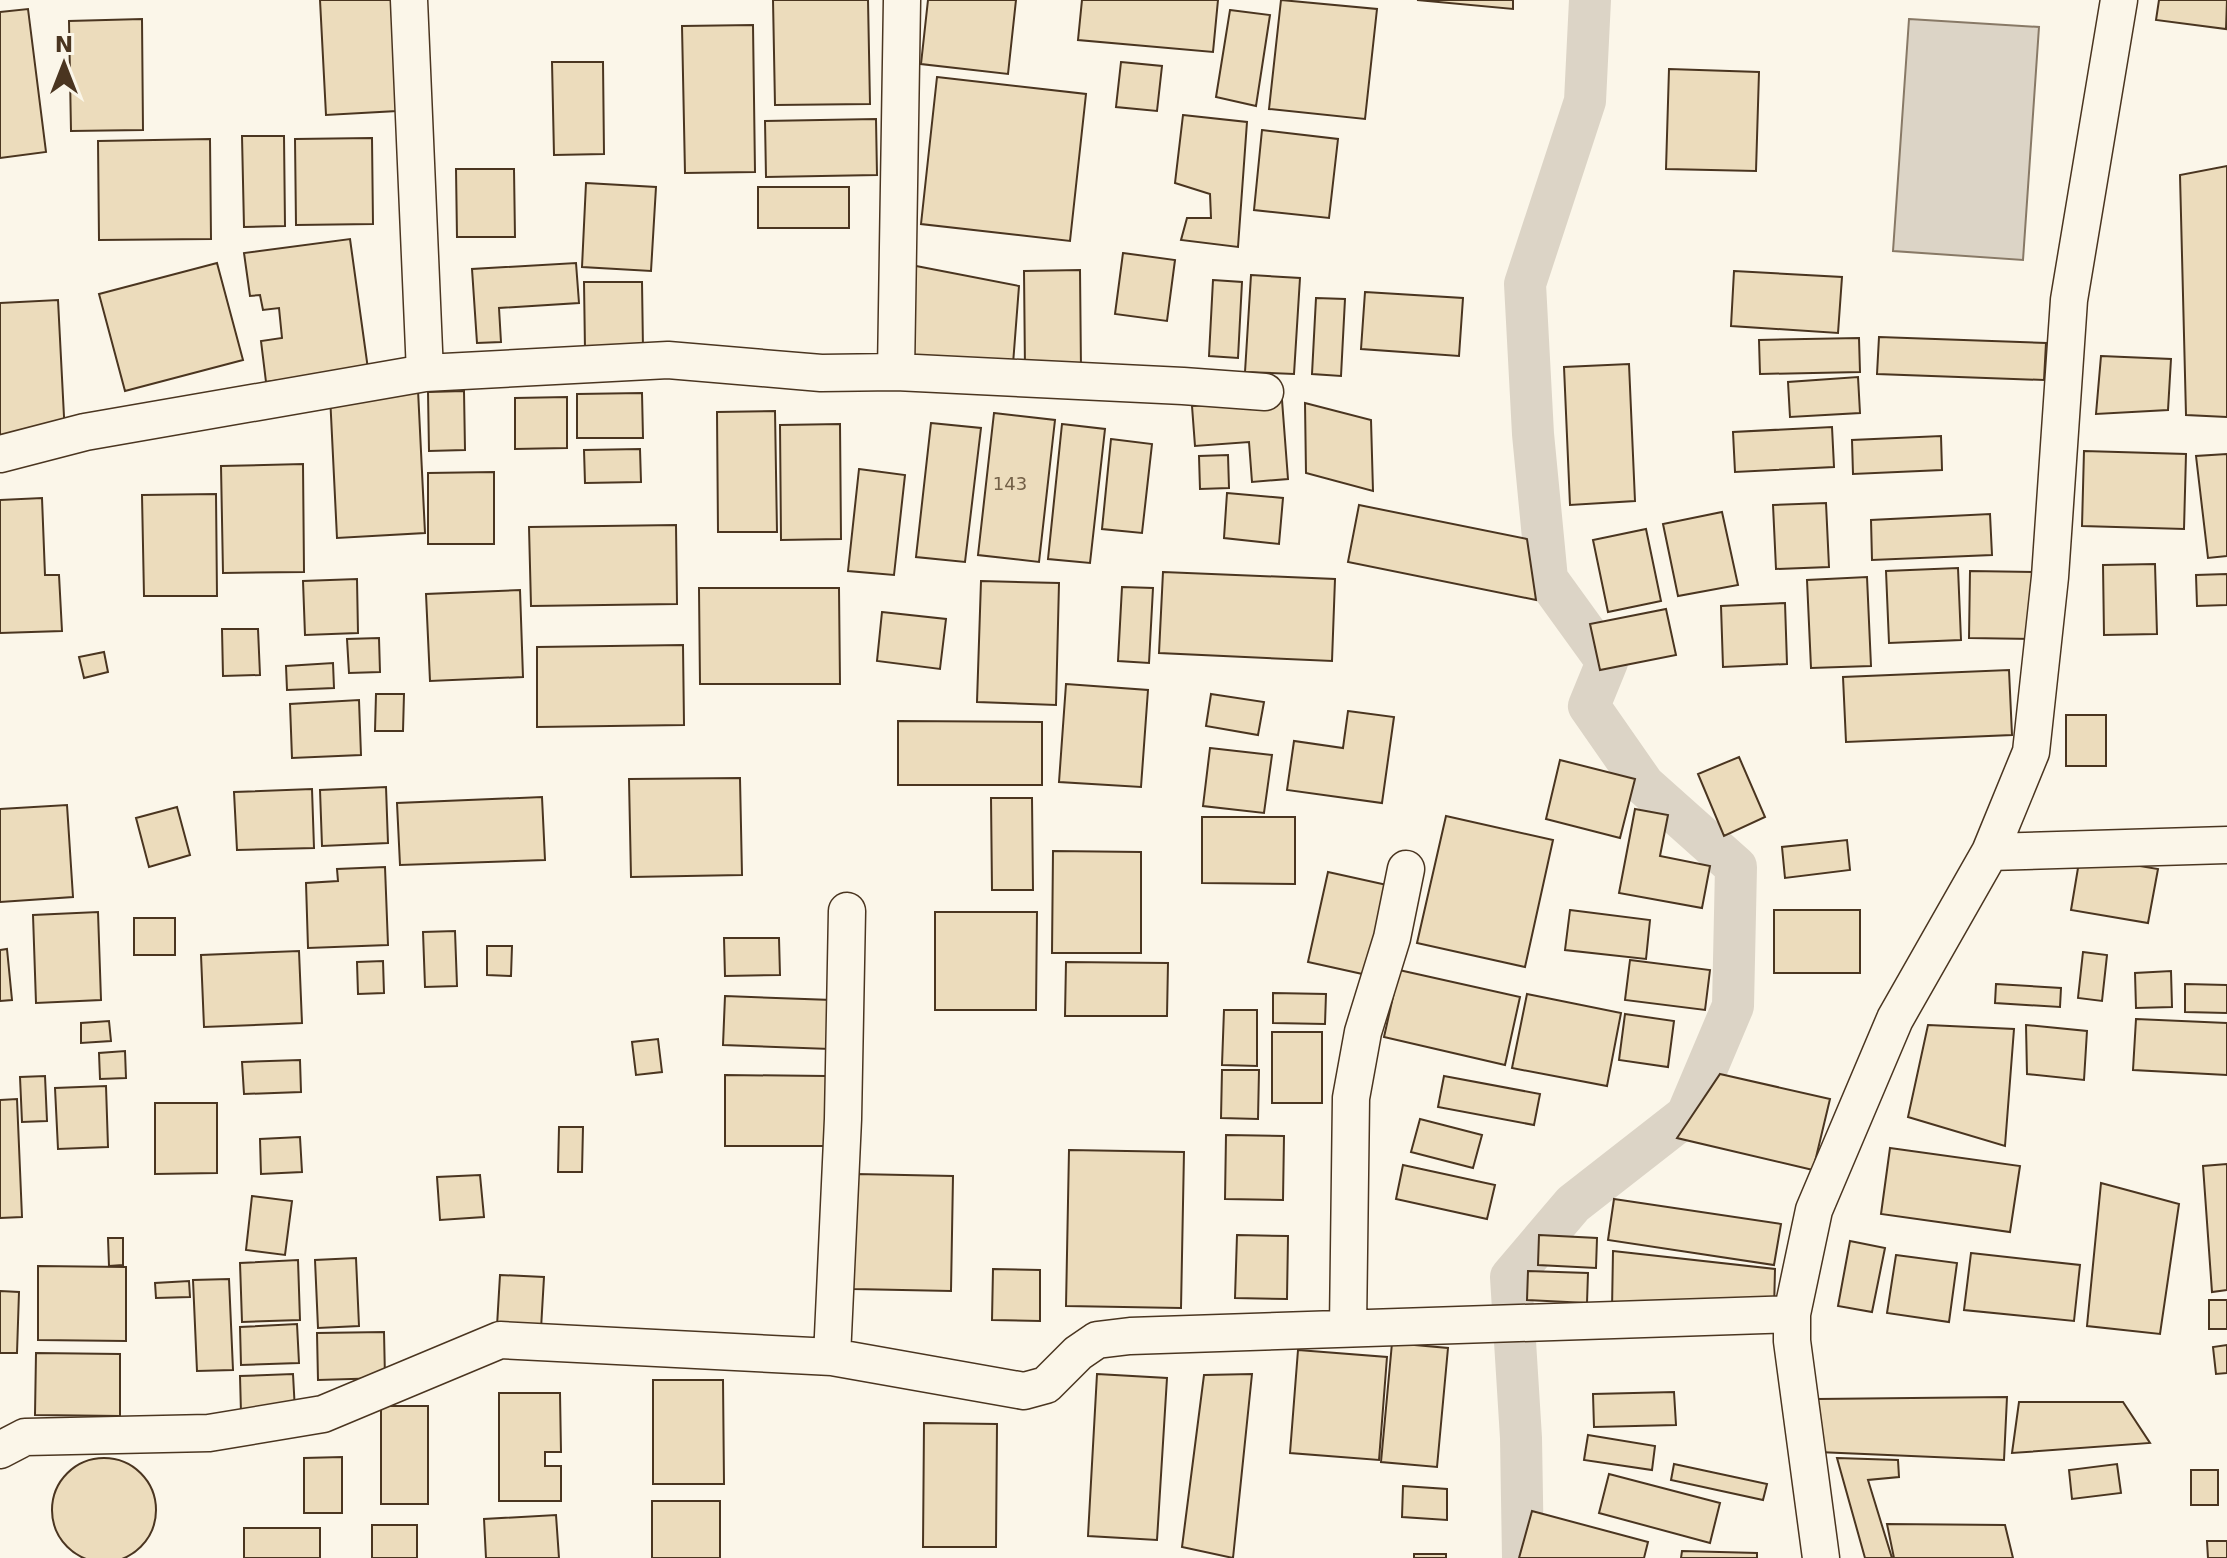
<svg xmlns="http://www.w3.org/2000/svg" width="2227" height="1558" font-family="'DejaVu Sans',sans-serif">
<style>
.water{fill:#dcd4c6;stroke:#887966;stroke-width:2}
.lines{fill:none;stroke-linecap:round;stroke-linejoin:round}
.canal{stroke:#dcd4c6;stroke-width:42}
.building{fill:#ecdcbc;stroke:#4a3520;stroke-width:2}
.minor-casing{stroke:#4a3520;stroke-width:39}
.minor{stroke:#fbf6e9;stroke-width:36}
.labels{text-anchor:middle;dominant-baseline:central;stroke-width:6;stroke-linejoin:round;paint-order:stroke}
.number-label{font-size:18px;fill:#725f47}
</style>
<rect width="100%" height="100%" fill="#fbf6e9"/>
<path class="water" d="M 1909,19 L 2039,27 L 2023,260 L 1893,251 Z"/>
<g class="lines">
<path class="canal" d="M 1523,1558 L 1521,1438 L 1511,1277 L 1573,1204 L 1687,1115 L 1733,1006 L 1736,867 L 1644,785 L 1589,706 L 1607,662 L 1547,579 L 1533,434 L 1525,284 L 1585,101 L 1590,0"/>
</g>
<path class="building" d="M 320,0 L 391,0 L 397,111 L 326,115 Z
M 773,0 L 868,0 L 870,104 L 775,105 Z
M 928,0 L 1016,0 L 1008,74 L 921,64 Z
M 1082,0 L 1218,0 L 1213,52 L 1078,40 Z
M 1281,0 L 1377,9 L 1365,119 L 1269,109 Z
M 1417,0 L 1513,0 L 1513,9 Z
M 2159,0 L 2227,0 L 2226,29 L 2156,20 Z
M 28,9 L 46,152 L 0,158 L 0,12 Z
M 1230,10 L 1270,15 L 1256,106 L 1216,97 Z
M 142,19 L 143,130 L 71,131 L 69,21 Z
M 753,25 L 755,172 L 685,173 L 682,26 Z
M 552,62 L 603,62 L 604,154 L 554,155 Z
M 1121,62 L 1162,66 L 1157,111 L 1116,107 Z
M 1669,69 L 1759,72 L 1756,171 L 1666,169 Z
M 937,77 L 1086,94 L 1070,241 L 921,224 Z
M 1183,115 L 1247,122 L 1238,247 L 1181,240 L 1187,218 L 1211,218 L 1210,194 L 1175,183 Z
M 876,119 L 877,175 L 766,177 L 765,121 Z
M 1262,130 L 1338,139 L 1329,218 L 1254,210 Z
M 242,136 L 284,136 L 285,226 L 244,227 Z
M 372,138 L 373,224 L 296,225 L 295,139 Z
M 210,139 L 211,239 L 99,240 L 98,141 Z
M 2227,166 L 2227,417 L 2186,415 L 2180,175 Z
M 456,169 L 514,169 L 515,237 L 457,237 Z
M 586,183 L 656,187 L 651,271 L 582,267 Z
M 758,187 L 849,187 L 849,228 L 758,228 Z
M 350,239 L 368,369 L 266,382 L 261,341 L 282,338 L 279,308 L 263,310 L 260,295 L 250,296 L 244,253 Z
M 1123,253 L 1175,260 L 1167,321 L 1115,314 Z
M 217,263 L 243,360 L 125,391 L 99,294 Z
M 576,263 L 579,303 L 499,308 L 501,342 L 477,343 L 472,269 Z
M 911,265 L 1019,286 L 1013,364 L 907,362 Z
M 1080,270 L 1081,370 L 1025,370 L 1024,271 Z
M 1734,271 L 1842,277 L 1838,333 L 1731,326 Z
M 1251,275 L 1300,278 L 1294,374 L 1245,372 Z
M 1213,280 L 1242,282 L 1238,358 L 1209,356 Z
M 584,282 L 642,282 L 643,349 L 585,350 Z
M 1365,292 L 1463,298 L 1459,356 L 1361,349 Z
M 1316,298 L 1345,299 L 1341,376 L 1312,374 Z
M 58,300 L 65,436 L 0,439 L 0,303 Z
M 1879,337 L 2046,343 L 2044,380 L 1877,374 Z
M 1859,338 L 1860,372 L 1760,374 L 1759,340 Z
M 2101,356 L 2171,359 L 2168,410 L 2096,414 Z
M 1629,364 L 1635,501 L 1570,505 L 1564,367 Z
M 1858,377 L 1860,413 L 1790,417 L 1788,382 Z
M 418,390 L 425,533 L 337,538 L 330,395 Z
M 464,391 L 465,450 L 429,451 L 428,392 Z
M 642,393 L 643,438 L 577,438 L 577,394 Z
M 567,397 L 567,448 L 515,449 L 515,398 Z
M 1282,400 L 1288,479 L 1252,482 L 1249,442 L 1195,446 L 1192,406 Z
M 1305,403 L 1371,420 L 1373,491 L 1306,473 Z
M 775,411 L 777,532 L 718,532 L 717,412 Z
M 994,413 L 1055,420 L 1039,562 L 978,555 Z
M 931,423 L 981,428 L 965,562 L 916,557 Z
M 840,424 L 841,539 L 781,540 L 780,425 Z
M 1062,424 L 1105,429 L 1090,563 L 1048,559 Z
M 1832,427 L 1834,467 L 1735,472 L 1733,432 Z
M 1941,436 L 1942,470 L 1853,474 L 1852,440 Z
M 1111,439 L 1152,444 L 1142,533 L 1102,529 Z
M 640,449 L 641,482 L 585,483 L 584,450 Z
M 2084,451 L 2186,454 L 2184,529 L 2082,526 Z
M 2227,454 L 2227,556 L 2208,558 L 2196,456 Z
M 1228,455 L 1229,488 L 1200,489 L 1199,456 Z
M 303,464 L 304,572 L 223,573 L 221,466 Z
M 859,469 L 905,475 L 894,575 L 848,571 Z
M 494,472 L 494,544 L 428,544 L 428,473 Z
M 1227,493 L 1283,498 L 1279,544 L 1224,538 Z
M 216,494 L 217,596 L 144,596 L 142,495 Z
M 42,498 L 45,575 L 59,575 L 62,631 L 0,633 L 0,500 Z
M 1826,503 L 1829,567 L 1776,569 L 1773,505 Z
M 1359,505 L 1527,539 L 1536,600 L 1348,562 Z
M 1722,512 L 1738,585 L 1678,596 L 1663,524 Z
M 1990,514 L 1992,555 L 1872,560 L 1871,520 Z
M 676,525 L 677,604 L 531,606 L 529,527 Z
M 1646,529 L 1661,601 L 1608,612 L 1593,540 Z
M 2155,564 L 2157,634 L 2104,635 L 2103,565 Z
M 1958,568 L 1961,640 L 1889,643 L 1886,571 Z
M 1970,571 L 2037,572 L 2036,639 L 1969,638 Z
M 1163,572 L 1335,579 L 1332,661 L 1159,653 Z
M 2227,574 L 2227,605 L 2197,606 L 2196,575 Z
M 1867,577 L 1871,666 L 1811,668 L 1807,580 Z
M 357,579 L 358,633 L 305,635 L 303,581 Z
M 981,581 L 1059,583 L 1056,705 L 977,702 Z
M 1122,587 L 1153,588 L 1149,663 L 1118,661 Z
M 699,588 L 839,588 L 840,684 L 700,684 Z
M 520,590 L 523,677 L 430,681 L 426,594 Z
M 1785,603 L 1787,664 L 1723,667 L 1721,606 Z
M 1666,609 L 1676,655 L 1600,670 L 1590,624 Z
M 882,612 L 946,619 L 940,669 L 877,661 Z
M 222,629 L 258,629 L 260,675 L 223,676 Z
M 379,638 L 380,672 L 349,673 L 347,639 Z
M 683,645 L 684,725 L 537,727 L 537,647 Z
M 104,652 L 108,672 L 84,678 L 79,657 Z
M 333,663 L 334,688 L 287,690 L 286,666 Z
M 2009,670 L 2012,735 L 1846,742 L 1843,677 Z
M 1066,684 L 1148,690 L 1141,787 L 1059,782 Z
M 376,694 L 404,694 L 403,731 L 375,731 Z
M 1211,694 L 1264,702 L 1258,735 L 1206,726 Z
M 359,700 L 361,755 L 292,758 L 290,704 Z
M 1348,711 L 1394,717 L 1382,803 L 1287,790 L 1294,741 L 1343,748 Z
M 2066,715 L 2106,715 L 2106,766 L 2066,766 Z
M 898,721 L 1042,722 L 1042,785 L 898,785 Z
M 1210,748 L 1272,755 L 1264,813 L 1203,806 Z
M 1739,757 L 1765,817 L 1724,836 L 1698,774 Z
M 1560,760 L 1635,779 L 1620,838 L 1546,819 Z
M 740,778 L 742,875 L 631,877 L 629,779 Z
M 386,787 L 388,843 L 322,846 L 320,790 Z
M 312,789 L 314,848 L 237,850 L 234,792 Z
M 542,797 L 545,860 L 400,865 L 397,803 Z
M 991,798 L 1032,798 L 1033,890 L 992,890 Z
M 67,805 L 73,897 L 0,902 L 0,809 Z
M 177,807 L 190,855 L 149,867 L 136,818 Z
M 1635,809 L 1668,815 L 1660,856 L 1710,866 L 1702,908 L 1619,893 Z
M 1446,816 L 1553,840 L 1525,967 L 1417,943 Z
M 1202,817 L 1295,817 L 1295,884 L 1202,883 Z
M 1847,840 L 1850,870 L 1785,878 L 1782,847 Z
M 1053,851 L 1141,852 L 1141,953 L 1052,953 Z
M 2080,856 L 2158,869 L 2148,923 L 2071,910 Z
M 385,867 L 388,945 L 308,948 L 306,883 L 338,881 L 337,869 Z
M 1328,872 L 1387,885 L 1367,975 L 1308,962 Z
M 1570,910 L 1650,920 L 1646,959 L 1565,950 Z
M 1774,910 L 1860,910 L 1860,973 L 1774,973 Z
M 98,912 L 101,1000 L 36,1003 L 33,915 Z
M 935,912 L 1037,912 L 1036,1010 L 935,1010 Z
M 134,918 L 175,918 L 175,955 L 134,955 Z
M 455,931 L 457,986 L 425,987 L 423,932 Z
M 724,938 L 779,938 L 780,975 L 725,976 Z
M 487,946 L 512,946 L 511,976 L 487,975 Z
M 7,949 L 12,1000 L 0,1001 L 0,950 Z
M 299,951 L 302,1023 L 204,1027 L 201,955 Z
M 2083,952 L 2107,955 L 2102,1001 L 2078,998 Z
M 1630,960 L 1710,970 L 1705,1010 L 1625,1000 Z
M 383,961 L 384,993 L 358,994 L 357,962 Z
M 1066,962 L 1168,963 L 1167,1016 L 1065,1016 Z
M 1399,970 L 1520,997 L 1505,1065 L 1384,1037 Z
M 2171,971 L 2172,1007 L 2136,1008 L 2135,973 Z
M 1996,984 L 2061,988 L 2060,1007 L 1995,1003 Z
M 2185,984 L 2227,985 L 2227,1013 L 2185,1012 Z
M 1273,993 L 1326,994 L 1325,1024 L 1273,1023 Z
M 1527,994 L 1621,1013 L 1607,1086 L 1512,1068 Z
M 725,996 L 832,1000 L 830,1049 L 723,1045 Z
M 1224,1010 L 1257,1010 L 1257,1066 L 1222,1065 Z
M 1625,1014 L 1674,1021 L 1668,1067 L 1619,1060 Z
M 2136,1019 L 2227,1023 L 2227,1075 L 2133,1070 Z
M 109,1021 L 111,1041 L 81,1043 L 81,1023 Z
M 1928,1025 L 2014,1029 L 2005,1146 L 1908,1117 Z
M 2026,1025 L 2087,1031 L 2084,1080 L 2027,1074 Z
M 1272,1032 L 1322,1032 L 1322,1103 L 1272,1103 Z
M 658,1039 L 662,1072 L 636,1075 L 632,1042 Z
M 125,1051 L 126,1078 L 100,1079 L 99,1053 Z
M 300,1060 L 301,1092 L 244,1094 L 242,1062 Z
M 1222,1070 L 1259,1070 L 1258,1119 L 1221,1118 Z
M 1720,1074 L 1830,1099 L 1813,1170 L 1677,1138 Z
M 725,1075 L 826,1076 L 826,1146 L 725,1146 Z
M 45,1076 L 47,1121 L 22,1122 L 20,1077 Z
M 1444,1076 L 1540,1094 L 1534,1125 L 1438,1107 Z
M 106,1086 L 108,1147 L 58,1149 L 55,1088 Z
M 17,1099 L 22,1217 L 0,1218 L 0,1100 Z
M 155,1103 L 217,1103 L 217,1173 L 155,1174 Z
M 1420,1119 L 1482,1135 L 1473,1168 L 1411,1152 Z
M 559,1127 L 583,1127 L 582,1172 L 558,1172 Z
M 1226,1135 L 1284,1136 L 1283,1200 L 1225,1199 Z
M 300,1137 L 302,1172 L 261,1174 L 260,1139 Z
M 1890,1148 L 2020,1166 L 2010,1232 L 1881,1214 Z
M 1069,1150 L 1184,1152 L 1181,1308 L 1066,1306 Z
M 2227,1164 L 2227,1290 L 2212,1292 L 2203,1166 Z
M 1403,1165 L 1495,1185 L 1487,1219 L 1396,1199 Z
M 856,1174 L 953,1176 L 951,1291 L 853,1289 Z
M 480,1175 L 484,1217 L 440,1220 L 437,1177 Z
M 2101,1183 L 2179,1204 L 2160,1334 L 2087,1326 Z
M 252,1196 L 292,1201 L 285,1255 L 246,1250 Z
M 1614,1199 L 1781,1224 L 1774,1265 L 1608,1240 Z
M 1237,1235 L 1288,1236 L 1287,1299 L 1235,1298 Z
M 1539,1235 L 1597,1238 L 1596,1268 L 1538,1265 Z
M 108,1238 L 123,1238 L 123,1265 L 109,1266 Z
M 1850,1241 L 1885,1248 L 1872,1312 L 1838,1306 Z
M 1613,1251 L 1775,1269 L 1774,1310 L 1612,1310 Z
M 1971,1253 L 2080,1265 L 2074,1321 L 1964,1310 Z
M 1896,1255 L 1957,1263 L 1949,1322 L 1887,1313 Z
M 356,1258 L 359,1326 L 318,1328 L 315,1260 Z
M 298,1260 L 300,1320 L 242,1322 L 240,1263 Z
M 38,1266 L 126,1267 L 126,1341 L 38,1340 Z
M 993,1269 L 1040,1270 L 1040,1321 L 992,1320 Z
M 1528,1271 L 1588,1273 L 1587,1303 L 1527,1300 Z
M 500,1275 L 544,1277 L 541,1329 L 497,1326 Z
M 229,1279 L 233,1370 L 197,1371 L 193,1280 Z
M 189,1281 L 190,1297 L 156,1298 L 155,1283 Z
M 0,1291 L 19,1292 L 17,1353 L 0,1353 Z
M 2209,1300 L 2227,1300 L 2227,1329 L 2209,1329 Z
M 297,1324 L 299,1363 L 241,1365 L 240,1327 Z
M 384,1332 L 385,1378 L 318,1380 L 317,1333 Z
M 1392,1343 L 1448,1348 L 1437,1467 L 1381,1462 Z
M 2227,1345 L 2227,1373 L 2216,1374 L 2213,1347 Z
M 1298,1350 L 1387,1357 L 1379,1460 L 1290,1453 Z
M 36,1353 L 120,1354 L 120,1416 L 35,1415 Z
M 293,1374 L 295,1411 L 241,1413 L 240,1376 Z
M 1097,1374 L 1167,1378 L 1157,1540 L 1088,1536 Z
M 1252,1374 L 1233,1558 L 1182,1547 L 1204,1375 Z
M 653,1380 L 723,1380 L 724,1484 L 653,1484 Z
M 1674,1392 L 1676,1425 L 1594,1427 L 1593,1394 Z
M 499,1393 L 560,1393 L 561,1452 L 545,1452 L 545,1466 L 561,1466 L 561,1501 L 499,1501 Z
M 2007,1397 L 2004,1460 L 1818,1452 L 1817,1399 Z
M 2019,1402 L 2123,1402 L 2150,1443 L 2012,1453 Z
M 381,1406 L 428,1406 L 428,1504 L 381,1504 Z
M 924,1423 L 997,1424 L 996,1547 L 923,1547 Z
M 1588,1435 L 1655,1446 L 1652,1470 L 1584,1460 Z
M 342,1457 L 342,1513 L 304,1513 L 304,1458 Z
M 1837,1458 L 1898,1460 L 1899,1477 L 1868,1480 L 1892,1558 L 1865,1558 Z
M52 1510a52 52 0 1 1 104 0a52 52 0 1 1-104 0Z
M 1674,1464 L 1767,1484 L 1763,1500 L 1671,1480 Z
M 2117,1464 L 2121,1493 L 2072,1499 L 2069,1470 Z
M 2191,1470 L 2218,1470 L 2218,1505 L 2191,1505 Z
M 1609,1474 L 1720,1503 L 1710,1543 L 1599,1513 Z
M 1403,1486 L 1447,1489 L 1447,1520 L 1402,1517 Z
M 652,1501 L 720,1501 L 720,1558 L 652,1558 Z
M 1532,1511 L 1648,1542 L 1644,1558 L 1519,1558 Z
M 556,1515 L 559,1558 L 486,1558 L 484,1519 Z
M 1887,1524 L 2005,1525 L 2013,1558 L 1894,1558 Z
M 372,1525 L 417,1525 L 417,1558 L 372,1558 Z
M 244,1528 L 320,1528 L 320,1558 L 244,1558 Z
M 2207,1541 L 2227,1541 L 2227,1558 L 2208,1558 Z
M 1682,1551 L 1757,1553 L 1757,1558 L 1681,1558 Z
M 1414,1554 L 1446,1554 L 1446,1558 L 1414,1558 Z"/>
<g class="lines">
<g class="minor-casing">
<path id="minor" d="M 409,0 L 425,373
M 896,372 L 902,0
M 0,454 L 85,432 L 425,373 L 668,360 L 821,373 L 896,372 L 1183,386 L 1265,392
M 1990,852 L 2227,845
M 1348,1328 L 1351,1098 L 1363,1032 L 1392,938 L 1406,869
M 832,1357 L 843,1119 L 847,911
M 0,1450 L 25,1437 L 209,1433 L 323,1414 L 500,1340 L 832,1357 L 1024,1391 L 1046,1385 L 1078,1353 L 1097,1340 L 1130,1336 L 1792,1314
M 1821,1558 L 1792,1341 L 1792,1314 L 1814,1210 L 1895,1019 L 1990,852 L 2031,752 L 2050,577 L 2069,300 L 2119,0"/>
</g>
<use href="#minor" class="minor"/>
</g>
<g class="labels">
<g class="number-label">
<text x="1010" y="483">143</text>
</g>
</g>
<g transform="translate(64 64)" stroke="#fbf6e9" stroke-width="6" paint-order="stroke">
<path d="M0-6L14 30L0 20L-14 30Z" fill="#4a3520"/>
<text y="-12" font-size="22" font-weight="bold" text-anchor="middle" fill="#4a3520">N</text>
</g>
</svg>
